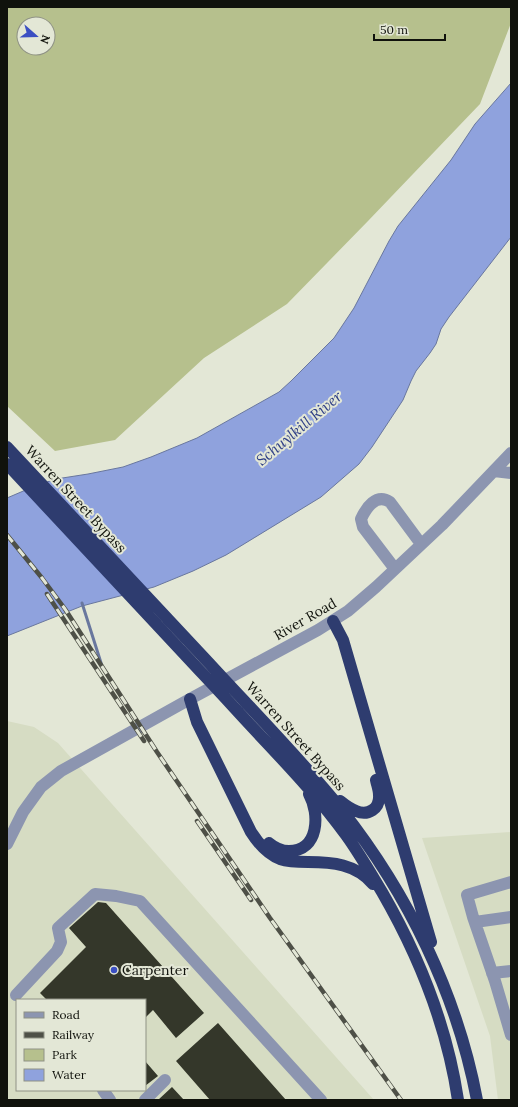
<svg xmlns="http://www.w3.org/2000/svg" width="518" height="1107" font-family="Lora,serif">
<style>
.built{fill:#d6dcc3;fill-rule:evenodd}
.green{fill:#b6c08d;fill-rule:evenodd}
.water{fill:#8fa2dd;stroke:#69779e}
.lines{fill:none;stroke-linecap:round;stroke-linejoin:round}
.stream{stroke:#69779e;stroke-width:3}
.building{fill:#34372a}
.minor{stroke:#8c95b0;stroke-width:12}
.highway{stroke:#2e3c6f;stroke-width:12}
.rail-casing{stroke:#4e5047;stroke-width:4.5}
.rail{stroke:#e3e7d6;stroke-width:3;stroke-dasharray:9;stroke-linecap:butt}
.poi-dot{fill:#3b4fc2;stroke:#e3e7d6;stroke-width:1.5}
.labels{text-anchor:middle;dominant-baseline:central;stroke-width:4;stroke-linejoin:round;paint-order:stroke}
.street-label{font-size:14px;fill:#10120c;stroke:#e3e7d6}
.poi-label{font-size:14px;fill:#10120c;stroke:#e3e7d6;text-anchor:start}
.water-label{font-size:15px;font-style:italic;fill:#304087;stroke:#e3e7d6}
</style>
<rect width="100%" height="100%" fill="#e3e7d6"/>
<path class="built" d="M 7,721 L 34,727 L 58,743 L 374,1100 L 7,1100 ZM 17,1000 L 145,1000 L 145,1090 L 17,1090 Z
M 511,832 L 511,1100 L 498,1100 L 490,1036 L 422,838 Z"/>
<path class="green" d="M 7,7 L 511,7 L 511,23 L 480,104 L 368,221 L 287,304 L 204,358 L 115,440 L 55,451 L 7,406 ZM 24,24 L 48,24 L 48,48 L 24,48 Z"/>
<path class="water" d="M 511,83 L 511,237 L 449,317 L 441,329 L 436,344 L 430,353 L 416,371 L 411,381 L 403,400 L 372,447 L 359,464 L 321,497 L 226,555 L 193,571 L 154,587 L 82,606 L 7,636 L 7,498 L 35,486 L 56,479 L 88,474 L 123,467 L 151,457 L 197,438 L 279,392 L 291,381 L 334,338 L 354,308 L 389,241 L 398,226 L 451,160 L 475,124 Z"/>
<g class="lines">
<path class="stream" d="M 82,603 L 102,666"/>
</g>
<path class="building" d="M 98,902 L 106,903 L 204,1013 L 176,1038 L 153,1010 L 145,1018 L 145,1000 L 47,1000 L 40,993 L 86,947 L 69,928 Z
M 218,1023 L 286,1100 L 210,1100 L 176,1061 Z
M 145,1061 L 158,1076 L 145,1086 Z
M 172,1087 L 184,1100 L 158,1100 Z"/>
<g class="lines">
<path class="minor" d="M 494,471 L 511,473
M 395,569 L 363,527 L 361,519 C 366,508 376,493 390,502 L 421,544
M 7,844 L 23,812 L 41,787 L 61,771 L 190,699 L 318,630 L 348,611 L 376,587 L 442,525 L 511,453
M 511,882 L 467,895 L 473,917 L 495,981 L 511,1035
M 475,922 L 511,917
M 492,973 L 511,971
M 16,995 L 57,951 L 61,942 L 58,928 L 95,894 L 116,896 L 140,901 L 321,1100
M 103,1090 L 110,1100
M 145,1100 L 165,1080"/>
<path class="highway" d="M 7,447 C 74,519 141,591 209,663 C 253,711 300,758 341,809 C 408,894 457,994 477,1100
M 7,464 C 71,533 136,602 200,671 C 223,695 245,720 268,744 C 295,773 322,802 346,835 C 359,853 370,872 382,892 C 419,956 447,1026 458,1100
M 333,621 L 343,640 L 431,942
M 190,699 L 197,722 L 251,832 C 258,843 267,854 280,859 C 289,862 298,862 308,862 C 332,862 356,864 373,884
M 340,801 C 345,805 350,809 356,811 C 368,816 380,809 379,795 C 379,790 377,785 376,780
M 269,843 C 275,848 282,851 289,851 C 319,851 320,814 309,794"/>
<g class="rail-casing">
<path id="rail" d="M 7,535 L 42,578 L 65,609 L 157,752 L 270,918 L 401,1100
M 47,594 L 144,741
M 197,821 L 251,900"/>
</g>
<use href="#rail" class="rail"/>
</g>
<circle class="poi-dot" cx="114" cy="970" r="4"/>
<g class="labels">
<g class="street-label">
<text transform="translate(76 499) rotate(47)">Warren Street Bypass</text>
<text transform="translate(305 619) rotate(-30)">River Road</text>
<text transform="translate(296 736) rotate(48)">Warren Street Bypass</text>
</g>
<g class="poi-label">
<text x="122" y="970">Carpenter</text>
</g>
<g class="water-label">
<text transform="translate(299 428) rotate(-40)">Schuylkill River</text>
</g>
</g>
<rect width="518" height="1107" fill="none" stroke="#10120c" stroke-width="16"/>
<rect x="16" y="999" width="130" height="92" fill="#e3e7d6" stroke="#8f9285"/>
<rect x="24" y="1012" width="20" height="6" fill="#8c95b0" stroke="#8f9285"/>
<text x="52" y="1019" font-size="12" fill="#10120c">Road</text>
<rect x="24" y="1032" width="20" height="6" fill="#4e5047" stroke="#8f9285"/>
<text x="52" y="1039" font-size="12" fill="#10120c">Railway</text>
<rect x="24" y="1049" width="20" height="12" fill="#b6c08d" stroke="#8f9285"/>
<text x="52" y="1059" font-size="12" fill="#10120c">Park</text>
<rect x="24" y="1069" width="20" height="12" fill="#8fa2dd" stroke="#8f9285"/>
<text x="52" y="1079" font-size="12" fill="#10120c">Water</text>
<g transform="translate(36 36) rotate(110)"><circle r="19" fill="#e3e7d6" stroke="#8f9285"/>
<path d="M0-3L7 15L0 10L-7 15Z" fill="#3b4fc2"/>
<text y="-6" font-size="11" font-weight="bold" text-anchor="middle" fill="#10120c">N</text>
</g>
<path d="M374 34v6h71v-6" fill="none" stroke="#10120c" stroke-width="2"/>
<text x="380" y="34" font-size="12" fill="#10120c" stroke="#e3e7d6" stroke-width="3" paint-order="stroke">50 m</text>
</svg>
